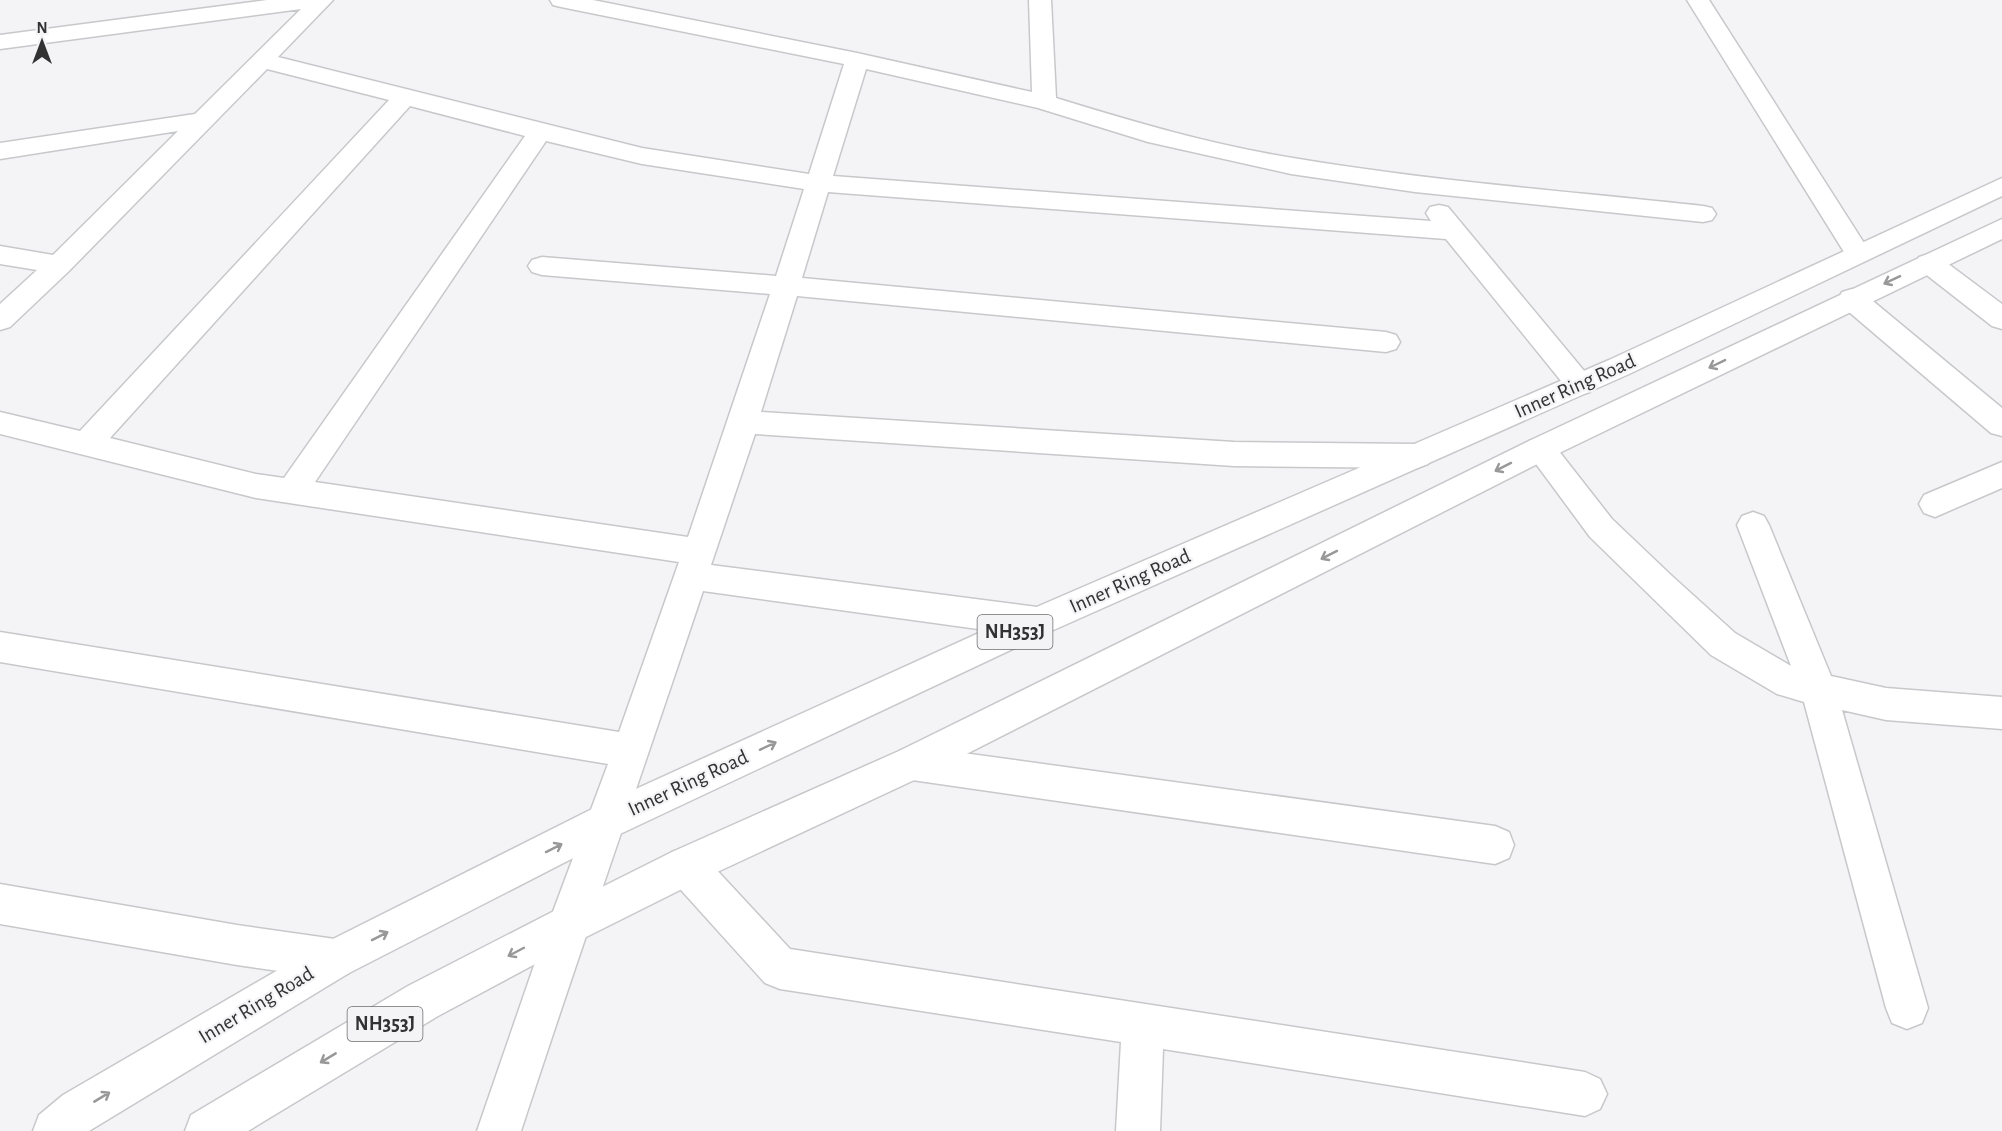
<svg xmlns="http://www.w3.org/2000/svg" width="2002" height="1131" font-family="'Alegreya Sans',sans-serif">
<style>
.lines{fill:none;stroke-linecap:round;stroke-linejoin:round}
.minor-casing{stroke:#c7c8ca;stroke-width:3}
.highway-casing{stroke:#c7c8ca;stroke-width:3}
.minor{fill:#fff;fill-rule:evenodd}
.highway{fill:#fff;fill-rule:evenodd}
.oneway{stroke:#989899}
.labels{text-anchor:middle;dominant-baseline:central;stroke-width:4.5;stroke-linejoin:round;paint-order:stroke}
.shield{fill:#f4f4f7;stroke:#6c6c6e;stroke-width:1.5}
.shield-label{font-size:20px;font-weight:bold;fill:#323233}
.street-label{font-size:21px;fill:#323233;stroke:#f4f4f7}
</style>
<rect width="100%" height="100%" fill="#f4f4f7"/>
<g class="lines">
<g class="minor-casing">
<path id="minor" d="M 267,0 L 333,0 L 278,57 L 642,148 L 809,174 L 844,64 L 561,7 L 553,5 L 550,0 L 593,0 L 857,53 L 1032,92 L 1029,0 L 1051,0 L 1056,98 C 1134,122 1212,145 1293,158 C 1429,181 1566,191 1703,206 L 1712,208 L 1716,214 L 1712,220 L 1703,222 L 1415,192 L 1291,174 L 1148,142 L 1038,108 L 866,69 L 833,176 L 1431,221 L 1426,213 L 1430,207 L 1439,205 L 1448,207 L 1595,384 L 1590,392 L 1580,395 L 1570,392 L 1446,239 L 828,192 L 802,278 L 1386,332 L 1396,335 L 1400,342 L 1396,349 L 1386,352 L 797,296 L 761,412 L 1234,442 L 1417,444 L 1428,448 L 1432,456 L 1428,464 L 1417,468 L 1234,466 L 755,434 L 711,565 L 1037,607 L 1049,612 L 1054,622 L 1049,632 L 1037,637 L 703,591 C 643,771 580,950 521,1131 L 477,1131 L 548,925 L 608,764 L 0,662 L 0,632 L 619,732 L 679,562 L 256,498 L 0,434 L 0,412 L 80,431 L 389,100 L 267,69 L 69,271 L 10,327 L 0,330 L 0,304 L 37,270 L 0,264 L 0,246 L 53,255 L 178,131 L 0,159 L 0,143 L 195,114 L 301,9 L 0,49 L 0,35 ZM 410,106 L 525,136 L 284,478 L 256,474 L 110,438 ZM 546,141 L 642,164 L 804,189 L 776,276 L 542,257 L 532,260 L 528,266 L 532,272 L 542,275 L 770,294 L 688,537 L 315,482 Z
M 1687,0 L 1709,0 L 1871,254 L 1867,260 L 1858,263 L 1849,260 Z
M 1929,254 L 1939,257 L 2002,304 L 2002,329 L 1992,326 L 1919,269 L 1916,263 L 1919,257 Z
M 1852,289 L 1862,292 L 2002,408 L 2002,436 L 1991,433 L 1842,306 L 1838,299 L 1842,292 Z
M 1540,437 L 1551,441 L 1612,519 L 1672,576 L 1735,633 L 1791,666 L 1737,525 L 1742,516 L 1753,512 L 1764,516 L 1769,525 L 1831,676 L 1886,688 L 2002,697 L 2002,729 L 1886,720 L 1842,710 L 1928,1008 L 1922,1023 L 1907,1029 L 1892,1023 L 1886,1008 L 1804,702 L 1777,694 L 1711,655 L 1590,537 L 1525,449 L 1529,441 Z
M 2002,462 L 2002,488 L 1935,517 L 1924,513 L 1919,504 L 1924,495 Z
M 912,746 L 1495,826 L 1509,832 L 1514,845 L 1509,858 L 1495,864 L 912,780 L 899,775 L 894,763 L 899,751 Z
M 686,847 L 700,852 L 790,949 L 1585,1072 L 1600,1079 L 1607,1094 L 1600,1109 L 1585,1116 L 1163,1049 L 1160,1131 L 1116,1131 L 1121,1042 L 780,989 L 765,983 L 672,880 L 667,866 L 672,852 Z
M 0,884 L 237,925 L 335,939 L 349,945 L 355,959 L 349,973 L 335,979 L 237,965 L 0,924 Z"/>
</g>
<g class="highway-casing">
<path id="highway" d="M 2002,178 L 2002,196 L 1629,374 L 1049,632 L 620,834 L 349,973 L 89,1131 L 33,1131 L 39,1115 L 63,1095 L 321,945 L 594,808 L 1025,612 L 1609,360 Z
M 2002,219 L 2002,239 L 1551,457 L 925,775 L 700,880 L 582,939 L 438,1016 L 248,1131 L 185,1131 L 191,1115 L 408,986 L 554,911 L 672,852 L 899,751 L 1529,441 Z"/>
</g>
<use href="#minor" class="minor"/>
<use href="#highway" class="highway"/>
</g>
<defs><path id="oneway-shaft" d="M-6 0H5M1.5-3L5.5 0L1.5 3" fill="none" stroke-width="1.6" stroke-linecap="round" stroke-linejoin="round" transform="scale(1.5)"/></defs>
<g class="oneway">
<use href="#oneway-shaft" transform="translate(1892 280) rotate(155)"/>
<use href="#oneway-shaft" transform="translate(1717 364) rotate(154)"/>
<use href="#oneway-shaft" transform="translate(1503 467) rotate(153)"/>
<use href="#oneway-shaft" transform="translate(1329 555) rotate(153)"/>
<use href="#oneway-shaft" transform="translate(768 746) rotate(-25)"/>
<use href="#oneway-shaft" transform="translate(554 848) rotate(-27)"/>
<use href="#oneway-shaft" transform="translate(380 936) rotate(-27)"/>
<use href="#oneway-shaft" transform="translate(516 952) rotate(152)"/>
<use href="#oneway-shaft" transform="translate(328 1058) rotate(149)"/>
<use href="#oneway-shaft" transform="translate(102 1097) rotate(-31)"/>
</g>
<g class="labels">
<g class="shield">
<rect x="977.5" y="615" width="75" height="34" rx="4.5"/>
<rect x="347.5" y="1007" width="75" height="34" rx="4.5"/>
</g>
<g class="shield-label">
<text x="1015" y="632">NH353J</text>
<text x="385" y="1024">NH353J</text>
</g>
<g class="street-label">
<text transform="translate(1575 386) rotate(-24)">Inner Ring Road</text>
<text transform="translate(1130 581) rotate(-24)">Inner Ring Road</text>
<text transform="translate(688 783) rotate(-25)">Inner Ring Road</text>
<text transform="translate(256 1005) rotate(-31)">Inner Ring Road</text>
</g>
</g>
<g transform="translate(42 42)" stroke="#f4f4f7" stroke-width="4.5" paint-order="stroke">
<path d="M0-4.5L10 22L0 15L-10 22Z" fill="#323233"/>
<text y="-9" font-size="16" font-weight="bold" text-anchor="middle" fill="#323233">N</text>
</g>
</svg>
